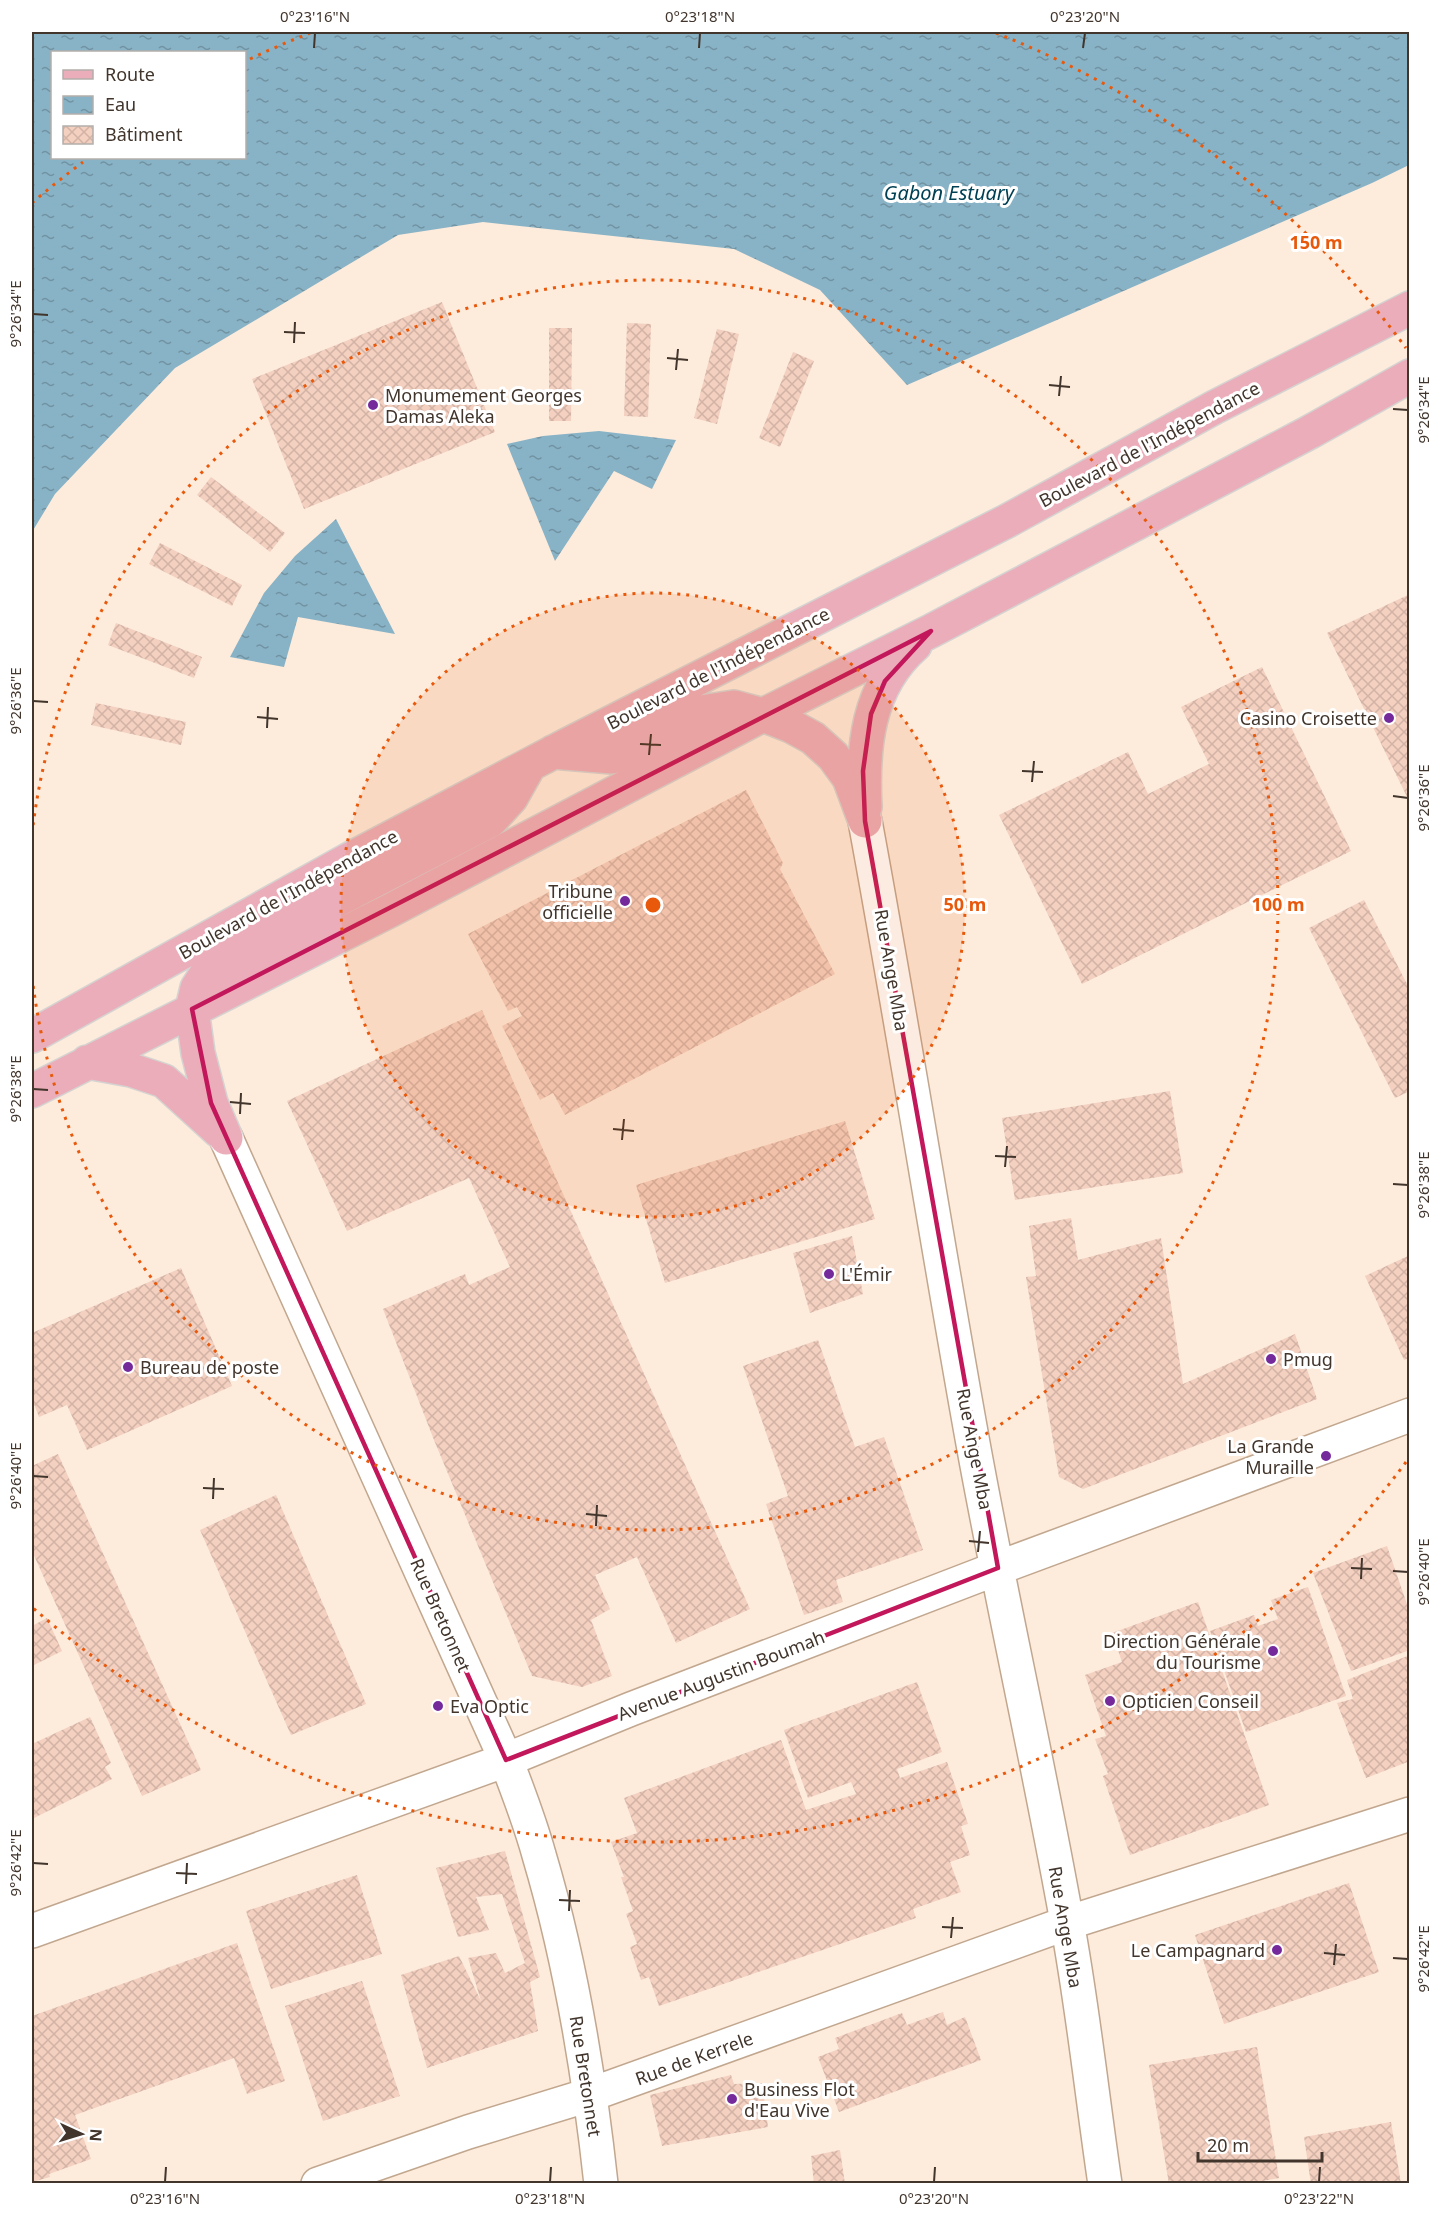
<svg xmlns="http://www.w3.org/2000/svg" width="1441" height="2215" font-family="'Noto Sans',sans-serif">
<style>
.water{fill:url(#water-ripples);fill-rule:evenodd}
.building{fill:url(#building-cross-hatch)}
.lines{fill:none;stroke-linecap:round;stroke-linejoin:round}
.minor-casing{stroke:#c2a78f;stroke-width:36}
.major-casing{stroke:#d5d3d1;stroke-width:36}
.minor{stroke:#fff;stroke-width:33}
.major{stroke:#ebadb9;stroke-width:33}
.marked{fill:none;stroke:#c2185b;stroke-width:4.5;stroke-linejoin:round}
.ticks{fill:none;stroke:#41352c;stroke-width:2}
.ring{fill:none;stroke:#e8590c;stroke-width:3;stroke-dasharray:3 6}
.poi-dot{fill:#752a9c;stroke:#fff;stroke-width:2}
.labels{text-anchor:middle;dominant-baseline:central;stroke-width:6;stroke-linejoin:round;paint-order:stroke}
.poi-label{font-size:18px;fill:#41352c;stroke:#fff;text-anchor:start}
.street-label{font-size:18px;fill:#41352c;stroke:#fff}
.water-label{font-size:20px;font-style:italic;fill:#004054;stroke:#fff}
.centre{fill:#e8590c;stroke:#fff;stroke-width:3}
.ring-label{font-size:18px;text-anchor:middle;font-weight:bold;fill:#e8590c;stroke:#fff;stroke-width:6;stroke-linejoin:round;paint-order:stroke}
.neatline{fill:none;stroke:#41352c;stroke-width:2}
.ticks-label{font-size:15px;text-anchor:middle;fill:#41352c}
</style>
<defs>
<pattern id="water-ripples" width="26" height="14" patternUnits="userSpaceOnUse" patternTransform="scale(1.5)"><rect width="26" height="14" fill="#88b3c6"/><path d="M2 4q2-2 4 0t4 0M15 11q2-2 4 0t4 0" fill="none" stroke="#7192a1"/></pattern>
<pattern id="building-cross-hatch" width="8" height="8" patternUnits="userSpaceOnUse" patternTransform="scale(1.5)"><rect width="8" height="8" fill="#f3d0c0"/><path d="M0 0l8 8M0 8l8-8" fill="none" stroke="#d2b3a5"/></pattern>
</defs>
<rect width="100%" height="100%" fill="#fdebdc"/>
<path class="water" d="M 32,32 L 1409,32 L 1409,165 L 1372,183 L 907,385 L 820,290 L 734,249 L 483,222 L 398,235 L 175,368 L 55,494 L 32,532 ZM 52,52 L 244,52 L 244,158 L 52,158 Z
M 599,431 L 676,440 L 652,489 L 614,471 L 555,561 L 507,444 L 543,436 Z
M 336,519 L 395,634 L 298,617 L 284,667 L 230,657 L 264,593 L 295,556 Z"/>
<path class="building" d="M 442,302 L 495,432 L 304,509 L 252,379 Z
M 627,323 L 651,324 L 648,417 L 624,416 Z
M 549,328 L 572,328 L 571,421 L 549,421 Z
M 717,329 L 739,334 L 717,424 L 694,418 Z
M 793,352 L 814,361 L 780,447 L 759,438 Z
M 211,477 L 285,533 L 270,552 L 197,495 Z
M 160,543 L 242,585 L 232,606 L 149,564 Z
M 1410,594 L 1410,803 L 1327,633 Z
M 116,623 L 202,657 L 194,678 L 108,645 Z
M 1262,667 L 1351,851 L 1082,984 L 999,815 L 1128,752 L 1148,794 L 1209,764 L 1181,707 Z
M 96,703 L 186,722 L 181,745 L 91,725 Z
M 746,790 L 783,863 L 780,869 L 835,974 L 565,1115 L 553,1093 L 540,1100 L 502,1026 L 522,1016 L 517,1007 L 508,1011 L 468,934 Z
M 1364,900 L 1410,990 L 1410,1091 L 1395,1098 L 1309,928 Z
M 482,1010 L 541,1145 L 750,1609 L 676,1643 L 637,1557 L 595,1575 L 610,1609 L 591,1620 L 612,1676 L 582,1687 L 532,1676 L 434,1440 L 383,1309 L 465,1274 L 469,1285 L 510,1267 L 469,1178 L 347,1231 L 287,1101 Z
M 1170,1091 L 1183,1173 L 1015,1200 L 1002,1118 Z
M 845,1121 L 875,1219 L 665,1283 L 636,1185 Z
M 1071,1218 L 1078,1260 L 1161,1238 L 1183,1384 L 1295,1334 L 1317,1399 L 1083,1489 L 1059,1477 L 1026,1277 L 1036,1276 L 1029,1226 Z
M 852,1236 L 863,1294 L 810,1313 L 793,1253 Z
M 1410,1255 L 1410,1358 L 1404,1360 L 1365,1276 Z
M 181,1268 L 232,1386 L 87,1450 L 67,1405 L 39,1417 L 32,1399 L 32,1333 Z
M 818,1340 L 855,1447 L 884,1437 L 923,1550 L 836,1580 L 843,1602 L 804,1615 L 766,1504 L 788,1496 L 743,1366 Z
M 58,1454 L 201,1770 L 142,1796 L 32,1551 L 32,1466 Z
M 276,1495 L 366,1704 L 291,1735 L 200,1530 Z
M 1387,1546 L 1410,1613 L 1410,1650 L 1351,1671 L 1313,1573 Z
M 1308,1587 L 1346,1696 L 1246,1732 L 1210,1631 L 1254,1615 L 1258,1626 L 1278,1619 L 1271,1600 Z
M 1198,1602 L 1269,1805 L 1130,1855 L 1103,1776 L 1108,1774 L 1095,1739 L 1106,1736 L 1085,1675 L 1122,1662 L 1112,1633 Z
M 47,1618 L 62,1651 L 32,1666 L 32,1626 Z
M 1410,1655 L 1410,1761 L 1366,1778 L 1337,1703 L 1353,1699 L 1347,1680 Z
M 917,1682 L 942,1752 L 897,1769 L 900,1778 L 947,1762 L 968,1824 L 961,1826 L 970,1855 L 950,1862 L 961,1892 L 913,1909 L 916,1918 L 659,2006 L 649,1977 L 641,1980 L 630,1947 L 637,1944 L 626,1914 L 633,1911 L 621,1877 L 624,1877 L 611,1842 L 637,1833 L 624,1798 L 781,1740 L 806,1810 L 856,1794 L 851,1782 L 808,1798 L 784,1730 Z
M 90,1717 L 111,1763 L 105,1767 L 112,1779 L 32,1819 L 32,1744 Z
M 505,1851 L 540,1977 L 530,1982 L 538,2031 L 427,2068 L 401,1975 L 459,1956 L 481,2001 L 468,1958 L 496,1953 L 505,1973 L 525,1963 L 502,1894 L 476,1897 L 489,1930 L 458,1937 L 436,1868 Z
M 357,1875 L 382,1954 L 271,1989 L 246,1911 Z
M 1349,1883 L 1379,1972 L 1224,2024 L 1195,1935 Z
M 237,1943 L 285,2081 L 247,2094 L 234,2058 L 75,2115 L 91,2159 L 49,2174 L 50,2177 L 32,2182 L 32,2016 Z
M 362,1981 L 400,2096 L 323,2121 L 285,2006 Z
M 943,2012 L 947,2025 L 965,2017 L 981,2060 L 839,2112 L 818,2057 L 839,2049 L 835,2038 L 902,2013 L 907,2025 Z
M 1257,2047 L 1279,2178 L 1246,2184 L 1169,2184 L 1149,2065 Z
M 731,2075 L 734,2084 L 762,2083 L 768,2127 L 662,2146 L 650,2095 Z
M 1391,2122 L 1401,2184 L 1311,2184 L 1304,2137 Z
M 840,2150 L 845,2184 L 814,2184 L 811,2156 Z"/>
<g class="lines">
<g class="minor-casing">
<path id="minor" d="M 865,821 C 903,1026 935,1232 972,1438 C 1001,1599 1038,1760 1067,1922 C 1083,2008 1092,2096 1105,2184
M 226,1138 L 506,1760 C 518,1791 530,1822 539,1855 C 571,1962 589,2073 601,2184
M 32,1931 L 506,1760 L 631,1709 L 998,1568 L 1410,1415
M 318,2184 L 468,2132 L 592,2094 L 1067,1923 L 1410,1814"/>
</g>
<g class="major-casing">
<path id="major" d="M 553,752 L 612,757 L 701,712 L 734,707 L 763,715 L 791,726 L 813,738 L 833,756 L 849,778 L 865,821
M 865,807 C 862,748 867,687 915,645
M 32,1036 L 350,859 L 567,745 L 1007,521 L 1215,407 L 1410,308
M 87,1062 L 131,1070 L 164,1081 L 219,1131
M 32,1091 L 391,910 L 763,715 L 931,631 L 1310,432 L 1410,376
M 226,1138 L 211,1103 L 198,1053 L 192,1009 L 197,988 L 212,965 L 491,820 L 511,798 L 529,766"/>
</g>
<use href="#minor" class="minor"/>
<use href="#major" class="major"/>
</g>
<path class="marked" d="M 931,631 L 885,681 L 871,714 L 863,771 L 865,821 L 998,1568 L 506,1760 L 211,1103 L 192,1009 Z"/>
<path class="ticks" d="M 314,48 L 315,33M 699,48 L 700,33M 1083,48 L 1085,33M 33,314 L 48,315M 284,332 L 305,333M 294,343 L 295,322M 667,358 L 688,360M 676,370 L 678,349M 1049,385 L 1070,387M 1059,396 L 1061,376M 1393,409 L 1408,410M 33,701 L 48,702M 257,717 L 278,719M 267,728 L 268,707M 640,744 L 661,745M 649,755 L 651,734M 1022,771 L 1043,772M 1032,782 L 1034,761M 1393,796 L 1408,798M 33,1089 L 48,1090M 230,1102 L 251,1104M 240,1114 L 241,1093M 613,1129 L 634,1131M 622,1140 L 624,1119M 995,1156 L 1016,1157M 1005,1167 L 1007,1146M 1393,1184 L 1408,1185M 33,1476 L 48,1477M 203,1488 L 224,1489M 213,1499 L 214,1478M 586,1514 L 607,1516M 596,1526 L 597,1505M 969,1541 L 989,1543M 978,1552 L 980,1531M 1351,1568 L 1372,1569M 1393,1571 L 1408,1572M 1361,1579 L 1362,1558M 33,1863 L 48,1864M 176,1873 L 197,1874M 186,1884 L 187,1863M 559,1900 L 580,1901M 569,1911 L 570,1890M 942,1927 L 963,1928M 951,1938 L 953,1917M 1324,1953 L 1345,1955M 1393,1958 L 1408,1959M 1334,1965 L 1336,1944M 165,2182 L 166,2167M 550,2182 L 551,2167M 934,2182 L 935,2167M 1319,2182 L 1320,2167"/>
<circle cx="653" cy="905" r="312" fill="#e8590c" fill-opacity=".12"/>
<g class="ring">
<circle cx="653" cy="905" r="312"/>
<path d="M32 834A625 625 0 1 1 32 976"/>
<path d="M1406 1462A937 937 0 0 1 32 1607M32 203A937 937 0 0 1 83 162M250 59A937 937 0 0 1 310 33M996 33A937 937 0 0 1 1406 348"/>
</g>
<g class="poi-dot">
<circle cx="373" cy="405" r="6"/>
<circle cx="1389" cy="718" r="6"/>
<circle cx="625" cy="901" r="6"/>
<circle cx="829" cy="1274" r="6"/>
<circle cx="1271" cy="1359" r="6"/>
<circle cx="128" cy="1367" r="6"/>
<circle cx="1326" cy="1456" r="6"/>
<circle cx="1273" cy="1651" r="6"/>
<circle cx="1110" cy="1701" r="6"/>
<circle cx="438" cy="1706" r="6"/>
<circle cx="1277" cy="1950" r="6"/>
<circle cx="732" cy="2099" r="6"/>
</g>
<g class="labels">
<g class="poi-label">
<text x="385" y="395">Monumement Georges<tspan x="385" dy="21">Damas Aleka</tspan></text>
<text x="1377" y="718" text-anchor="end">Casino Croisette</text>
<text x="613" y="891" text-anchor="end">Tribune<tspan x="613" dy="21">officielle</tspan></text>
<text x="841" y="1274">L'Émir</text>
<text x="1283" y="1359">Pmug</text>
<text x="140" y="1367">Bureau de poste</text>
<text x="1314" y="1446" text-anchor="end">La Grande<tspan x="1314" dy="21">Muraille</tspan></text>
<text x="1261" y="1641" text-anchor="end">Direction Générale<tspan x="1261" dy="21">du Tourisme</tspan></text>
<text x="1122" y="1701">Opticien Conseil</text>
<text x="450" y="1706">Eva Optic</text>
<text x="1265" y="1950" text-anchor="end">Le Campagnard</text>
<text x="744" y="2089">Business Flot<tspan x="744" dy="21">d'Eau Vive</tspan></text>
</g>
<g class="street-label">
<text transform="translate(1149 444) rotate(-28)">Boulevard de l'Indépendance</text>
<text transform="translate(718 668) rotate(-27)">Boulevard de l'Indépendance</text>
<text transform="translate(288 894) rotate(-29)">Boulevard de l'Indépendance</text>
<text transform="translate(892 970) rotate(80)">Rue Ange Mba</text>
<text transform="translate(975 1449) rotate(79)">Rue Ange Mba</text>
<text transform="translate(441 1615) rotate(66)">Rue Bretonnet</text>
<text transform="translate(721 1675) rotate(-21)">Avenue Augustin Boumah</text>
<text transform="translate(1066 1927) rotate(80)">Rue Ange Mba</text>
<text transform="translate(694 2058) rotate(-20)">Rue de Kerrele</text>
<text transform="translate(586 2076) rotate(81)">Rue Bretonnet</text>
</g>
<g class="water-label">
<text x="949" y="192">Gabon Estuary</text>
</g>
</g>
<circle cx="653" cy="905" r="9" class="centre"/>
<g class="ring-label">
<text x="1316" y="249">150 m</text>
<text x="965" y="911">50 m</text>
<text x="1278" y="911">100 m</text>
</g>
<rect width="1441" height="2215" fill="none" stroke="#ffffff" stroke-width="66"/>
<rect x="51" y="51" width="195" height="108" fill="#ffffff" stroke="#b3aeab" stroke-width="1.5"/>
<rect x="63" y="70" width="30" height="9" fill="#ebadb9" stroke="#b3aeab" stroke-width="1.5"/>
<text x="105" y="81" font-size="18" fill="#41352c">Route</text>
<rect x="63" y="96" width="30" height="18" fill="url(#water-ripples)" stroke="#b3aeab" stroke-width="1.5"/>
<text x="105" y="111" font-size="18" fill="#41352c">Eau</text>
<rect x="63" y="126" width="30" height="18" fill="url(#building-cross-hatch)" stroke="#b3aeab" stroke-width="1.5"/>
<text x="105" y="141" font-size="18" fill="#41352c">Bâtiment</text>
<g transform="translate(81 2134) rotate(94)" stroke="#ffffff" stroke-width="4.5" paint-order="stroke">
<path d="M0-4.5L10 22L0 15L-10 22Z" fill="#41352c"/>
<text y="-9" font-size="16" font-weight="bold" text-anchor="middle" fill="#41352c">N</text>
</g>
<path d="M1198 2152v9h124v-9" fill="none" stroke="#41352c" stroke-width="3"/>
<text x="1207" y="2152" font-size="18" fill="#41352c" stroke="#ffffff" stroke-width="4.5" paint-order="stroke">20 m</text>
<rect x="33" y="33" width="1375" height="2149" class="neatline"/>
<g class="ticks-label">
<text x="315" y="22">0°23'16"N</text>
<text x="700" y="22">0°23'18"N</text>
<text x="1085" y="22">0°23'20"N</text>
<text transform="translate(16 314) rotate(-90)" y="5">9°26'34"E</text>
<text transform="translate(1424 410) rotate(-90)" y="5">9°26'34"E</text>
<text transform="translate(16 701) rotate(-90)" y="5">9°26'36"E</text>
<text transform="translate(1424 798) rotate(-90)" y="5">9°26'36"E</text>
<text transform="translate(16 1089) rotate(-90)" y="5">9°26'38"E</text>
<text transform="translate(1424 1185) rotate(-90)" y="5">9°26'38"E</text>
<text transform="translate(16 1476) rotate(-90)" y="5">9°26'40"E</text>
<text transform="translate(1424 1572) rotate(-90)" y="5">9°26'40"E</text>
<text transform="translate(16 1863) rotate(-90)" y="5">9°26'42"E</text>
<text transform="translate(1424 1959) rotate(-90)" y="5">9°26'42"E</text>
<text x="165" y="2204">0°23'16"N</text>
<text x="550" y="2204">0°23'18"N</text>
<text x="934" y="2204">0°23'20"N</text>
<text x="1319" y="2204">0°23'22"N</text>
</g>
</svg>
